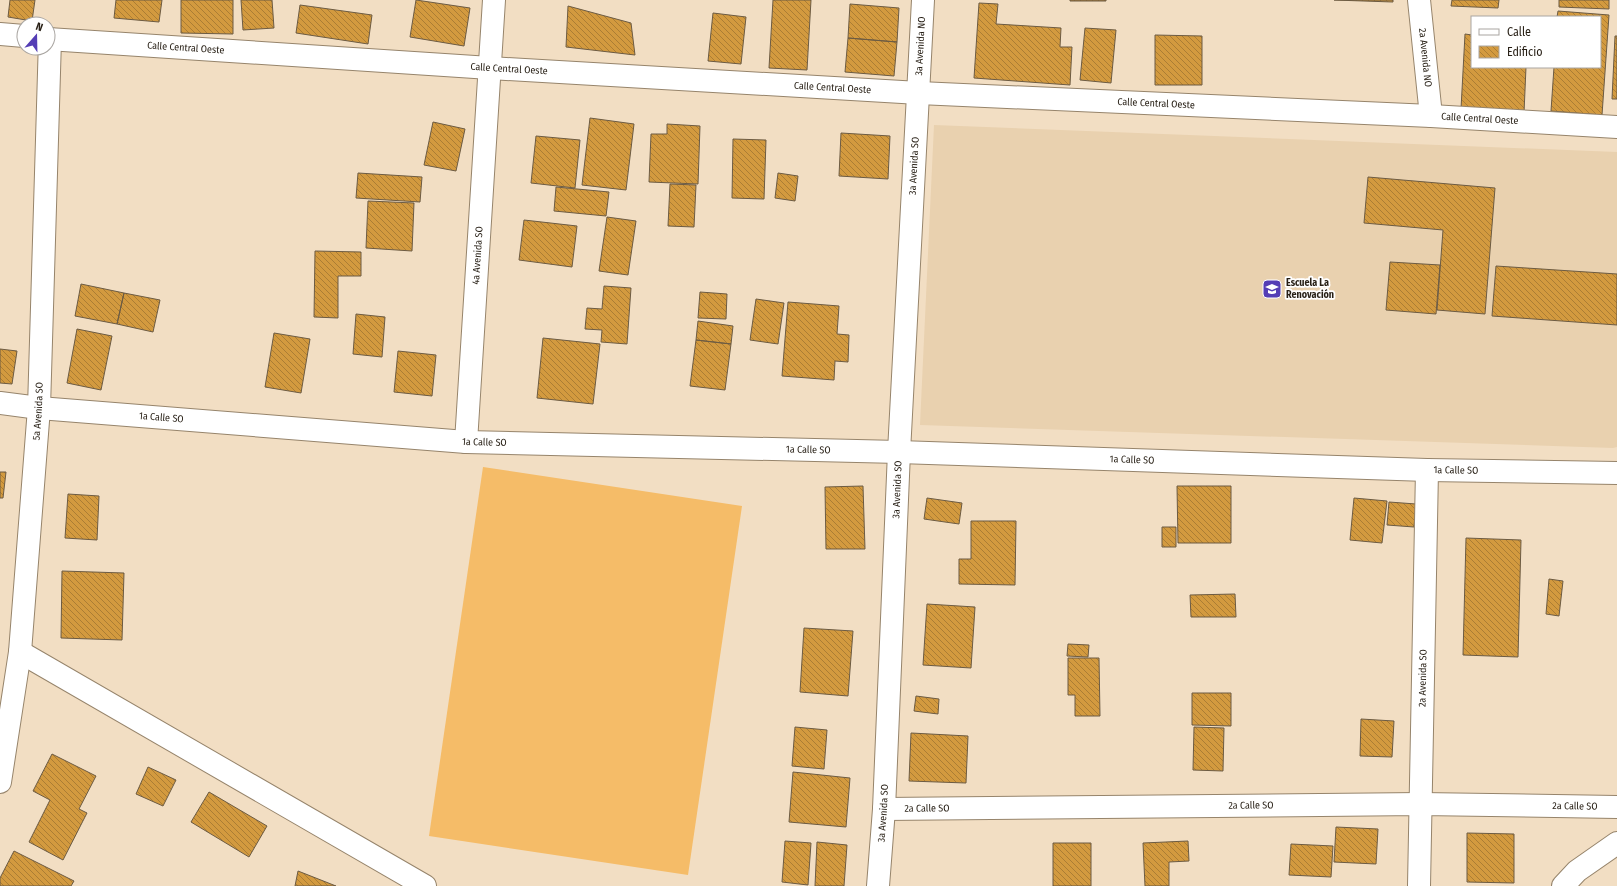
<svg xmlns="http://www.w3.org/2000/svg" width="1617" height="886" font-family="'Fira Sans Condensed',sans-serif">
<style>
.built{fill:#e9d1af}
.pitch{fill:#f5bc68}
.building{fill:url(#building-back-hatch);stroke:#6c5b43}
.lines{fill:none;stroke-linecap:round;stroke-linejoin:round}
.minor-casing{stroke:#96846b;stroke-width:24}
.minor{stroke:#fff;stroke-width:22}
.labels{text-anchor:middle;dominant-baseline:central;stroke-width:3.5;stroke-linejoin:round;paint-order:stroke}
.street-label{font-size:10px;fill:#271f15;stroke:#fff}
.poi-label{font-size:10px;font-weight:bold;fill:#271f15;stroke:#fff;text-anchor:start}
</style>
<defs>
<pattern id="building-back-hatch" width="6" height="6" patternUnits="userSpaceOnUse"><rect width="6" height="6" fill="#d39a3f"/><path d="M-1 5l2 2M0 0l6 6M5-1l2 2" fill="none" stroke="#ab7d34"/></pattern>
</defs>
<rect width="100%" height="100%" fill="#f2dec3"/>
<path class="built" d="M 934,125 L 1617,152 L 1617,447 L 1613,448 L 920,425 Z"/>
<path class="pitch" d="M 483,467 L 742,506 L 688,875 L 429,836 Z"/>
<path class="building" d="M 10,0 L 35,0 L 32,21 L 8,17 Z
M 116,0 L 162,0 L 159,22 L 114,18 Z
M 181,0 L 233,0 L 233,34 L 181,33 Z
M 241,0 L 272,0 L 274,28 L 243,30 Z
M 416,0 L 470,8 L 464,46 L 410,37 Z
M 773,0 L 811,0 L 807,70 L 769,68 Z
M 1070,0 L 1106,0 L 1106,1 L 1070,1 Z
M 1334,0 L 1393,0 L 1393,2 Z
M 1452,0 L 1499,0 L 1498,8 L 1451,6 Z
M 1559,0 L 1609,0 L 1609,9 L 1559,7 Z
M 979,3 L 998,4 L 996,24 L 1061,28 L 1060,47 L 1072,47 L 1070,85 L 974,78 Z
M 850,4 L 899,8 L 897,42 L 848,38 Z
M 300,5 L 372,15 L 368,44 L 296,33 Z
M 568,6 L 631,23 L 635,55 L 566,47 Z
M 1558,11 L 1609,15 L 1602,115 L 1551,111 L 1554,67 L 1600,67 L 1600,17 L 1557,17 Z
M 713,13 L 746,17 L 741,64 L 708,61 Z
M 1085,28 L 1116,30 L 1111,83 L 1080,80 Z
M 1465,34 L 1472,35 L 1472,67 L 1526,67 L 1524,113 L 1461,109 Z
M 1155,35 L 1202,36 L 1202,85 L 1155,85 Z
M 1615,36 L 1617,36 L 1617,99 L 1612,99 Z
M 848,38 L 897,42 L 894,76 L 845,72 Z
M 590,118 L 634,124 L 626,190 L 582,185 Z
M 433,122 L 465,129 L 456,171 L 424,165 Z
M 667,124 L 700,126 L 698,184 L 649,182 L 651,134 L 667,134 Z
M 841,133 L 890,136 L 888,179 L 839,176 Z
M 536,136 L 580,140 L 575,188 L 531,183 Z
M 733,139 L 766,140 L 764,199 L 732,198 Z
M 358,173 L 422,177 L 420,202 L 356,198 Z
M 778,173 L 798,176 L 795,201 L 775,198 Z
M 1368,177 L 1495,188 L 1485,314 L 1437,310 L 1443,230 L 1364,223 Z
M 670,184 L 696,185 L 694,227 L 668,226 Z
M 556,187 L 609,192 L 606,216 L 554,211 Z
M 368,201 L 414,203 L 412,251 L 366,248 Z
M 607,217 L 636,221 L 628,275 L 599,271 Z
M 524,220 L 577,226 L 572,267 L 519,260 Z
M 315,251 L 361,252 L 361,276 L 338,276 L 338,318 L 314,317 Z
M 1390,262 L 1440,265 L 1436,314 L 1386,310 Z
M 1496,266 L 1617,274 L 1617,325 L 1492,316 Z
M 81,284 L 124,293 L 117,324 L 75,316 Z
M 604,286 L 631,288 L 627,344 L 601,342 L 602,330 L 585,329 L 587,308 L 602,309 Z
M 700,292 L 727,294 L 726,319 L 698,318 Z
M 124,293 L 160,300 L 153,332 L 117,324 Z
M 756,299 L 784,303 L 778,344 L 750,340 Z
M 788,302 L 839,306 L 837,334 L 849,335 L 848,362 L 835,361 L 834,380 L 782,376 Z
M 356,314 L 385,317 L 382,357 L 353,354 Z
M 698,321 L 733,326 L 731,344 L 696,340 Z
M 77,329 L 112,336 L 101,390 L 67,383 Z
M 274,333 L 310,339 L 301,393 L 265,387 Z
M 543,338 L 600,344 L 593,404 L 537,398 Z
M 696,340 L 731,344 L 725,390 L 690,386 Z
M 0,349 L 17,351 L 12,384 L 0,383 Z
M 398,351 L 436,355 L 432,396 L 394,392 Z
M 0,472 L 6,472 L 3,498 L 0,498 Z
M 863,486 L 865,549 L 826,549 L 825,487 Z
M 1177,486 L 1231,486 L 1231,543 L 1178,543 Z
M 68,494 L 99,496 L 97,540 L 65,538 Z
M 927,498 L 962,503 L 959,524 L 924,519 Z
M 1354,498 L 1387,501 L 1382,543 L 1350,540 Z
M 1389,502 L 1416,504 L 1414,527 L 1387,525 Z
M 971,521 L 1016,521 L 1015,585 L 959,584 L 959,559 L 971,559 Z
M 1162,527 L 1176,527 L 1176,547 L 1162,547 Z
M 1466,538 L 1521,540 L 1518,657 L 1463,655 Z
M 62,571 L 124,573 L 122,640 L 61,638 Z
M 1549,579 L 1563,581 L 1559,616 L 1546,614 Z
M 1235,594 L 1236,617 L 1191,617 L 1190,595 Z
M 927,604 L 975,607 L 971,668 L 923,665 Z
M 804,628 L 853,631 L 848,696 L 800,692 Z
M 1068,644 L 1089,645 L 1088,657 L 1067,656 Z
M 1068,658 L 1099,658 L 1100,716 L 1075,716 L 1075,695 L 1068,695 Z
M 1192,693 L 1231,693 L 1231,726 L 1192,725 Z
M 916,696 L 939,699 L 938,714 L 914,711 Z
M 1361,719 L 1394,721 L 1392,757 L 1360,756 Z
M 795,727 L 827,730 L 824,769 L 792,766 Z
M 1194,727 L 1224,728 L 1223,771 L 1193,770 Z
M 911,733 L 968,736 L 966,783 L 909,781 Z
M 52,754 L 96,776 L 79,809 L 87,813 L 63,860 L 29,842 L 50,800 L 33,791 Z
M 148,767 L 176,780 L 163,806 L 136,794 Z
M 793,772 L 850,778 L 846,827 L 789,822 Z
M 209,792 L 267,826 L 249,857 L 191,822 Z
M 1336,827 L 1378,829 L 1376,864 L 1334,862 Z
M 1467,833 L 1514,834 L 1514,883 L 1467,882 Z
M 785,841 L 811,843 L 808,885 L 782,882 Z
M 1188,841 L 1189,861 L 1169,862 L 1169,886 L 1145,886 L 1143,843 Z
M 817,842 L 847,845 L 844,886 L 815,886 Z
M 1053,843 L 1091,843 L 1091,886 L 1053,886 Z
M 1291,844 L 1333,846 L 1331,877 L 1289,875 Z
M 14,851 L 74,881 L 71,886 L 0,886 L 0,878 Z
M 298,871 L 336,886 L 295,886 Z"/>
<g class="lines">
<g class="minor-casing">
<g id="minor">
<path id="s1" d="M 1419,0 L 1431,116"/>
<path d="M 0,34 L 24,36"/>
<path id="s2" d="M 48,39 L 490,68 L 919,93 L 1431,116 L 1617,127"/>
<path id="s3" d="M 0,403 L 39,408 L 466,442 L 899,452 L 1427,470 L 1617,473"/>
<path id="s4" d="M 466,442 L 494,0"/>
<path d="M 20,652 L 425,886"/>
<path id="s5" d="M 0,782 L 20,652 L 39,408 L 50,39"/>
<path id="s6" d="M 884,809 L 1421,804 L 1617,807"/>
<path id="s7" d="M 878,886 L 884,809 L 899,452 L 923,0"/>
<path id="s8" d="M 1419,886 L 1427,470"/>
<path d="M 1563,886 L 1577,871 L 1617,843"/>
</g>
</g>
<use href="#minor" class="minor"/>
</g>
<defs>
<g id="school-square" transform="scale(1)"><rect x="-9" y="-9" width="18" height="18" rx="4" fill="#543db5" stroke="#fff"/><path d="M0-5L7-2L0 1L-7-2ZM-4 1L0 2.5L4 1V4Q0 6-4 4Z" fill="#fff"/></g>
</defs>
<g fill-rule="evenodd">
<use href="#school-square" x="1272" y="289"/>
</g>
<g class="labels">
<g class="street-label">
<text stroke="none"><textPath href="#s7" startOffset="841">3a Avenida NO</textPath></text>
<text stroke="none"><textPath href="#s2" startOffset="138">Calle Central Oeste</textPath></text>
<text stroke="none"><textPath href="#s1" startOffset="58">2a Avenida NO</textPath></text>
<text stroke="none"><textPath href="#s2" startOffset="462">Calle Central Oeste</textPath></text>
<text stroke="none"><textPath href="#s2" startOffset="786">Calle Central Oeste</textPath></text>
<text stroke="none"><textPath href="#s2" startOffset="1110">Calle Central Oeste</textPath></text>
<text stroke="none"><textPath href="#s2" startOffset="1434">Calle Central Oeste</textPath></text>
<text stroke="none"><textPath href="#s7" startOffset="721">3a Avenida SO</textPath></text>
<text stroke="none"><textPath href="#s4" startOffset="187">4a Avenida SO</textPath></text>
<text stroke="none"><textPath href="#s5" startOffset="373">5a Avenida SO</textPath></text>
<text stroke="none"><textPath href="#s3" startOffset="162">1a Calle SO</textPath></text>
<text stroke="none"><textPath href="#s3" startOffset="486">1a Calle SO</textPath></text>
<text stroke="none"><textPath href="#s3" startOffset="810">1a Calle SO</textPath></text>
<text stroke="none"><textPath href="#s3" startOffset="1134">1a Calle SO</textPath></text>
<text stroke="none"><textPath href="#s3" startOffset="1458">1a Calle SO</textPath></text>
<text stroke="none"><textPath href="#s7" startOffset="397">3a Avenida SO</textPath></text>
<text stroke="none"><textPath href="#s8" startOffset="208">2a Avenida SO</textPath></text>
<text stroke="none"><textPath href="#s6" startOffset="367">2a Calle SO</textPath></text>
<text stroke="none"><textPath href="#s6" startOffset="691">2a Calle SO</textPath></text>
<text stroke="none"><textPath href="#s6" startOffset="43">2a Calle SO</textPath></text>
<text stroke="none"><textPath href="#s7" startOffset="73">3a Avenida SO</textPath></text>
</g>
<g class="poi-label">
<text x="1286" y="283">Escuela La<tspan x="1286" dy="12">Renovación</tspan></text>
</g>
</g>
<rect x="1471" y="16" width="130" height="52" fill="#ffffff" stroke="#a9a5a1"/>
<rect x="1479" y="29" width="20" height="6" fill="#ffffff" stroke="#a9a5a1"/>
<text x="1507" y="36" font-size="12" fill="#271f15">Calle</text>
<rect x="1479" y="46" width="20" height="12" fill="url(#building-back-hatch)" stroke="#a9a5a1"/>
<text x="1507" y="56" font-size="12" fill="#271f15">Edificio</text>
<g transform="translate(36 36) rotate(20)"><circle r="19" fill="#ffffff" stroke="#a9a5a1"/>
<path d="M0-3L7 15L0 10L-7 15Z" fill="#543db5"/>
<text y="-6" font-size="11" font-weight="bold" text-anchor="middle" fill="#271f15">N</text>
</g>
</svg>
